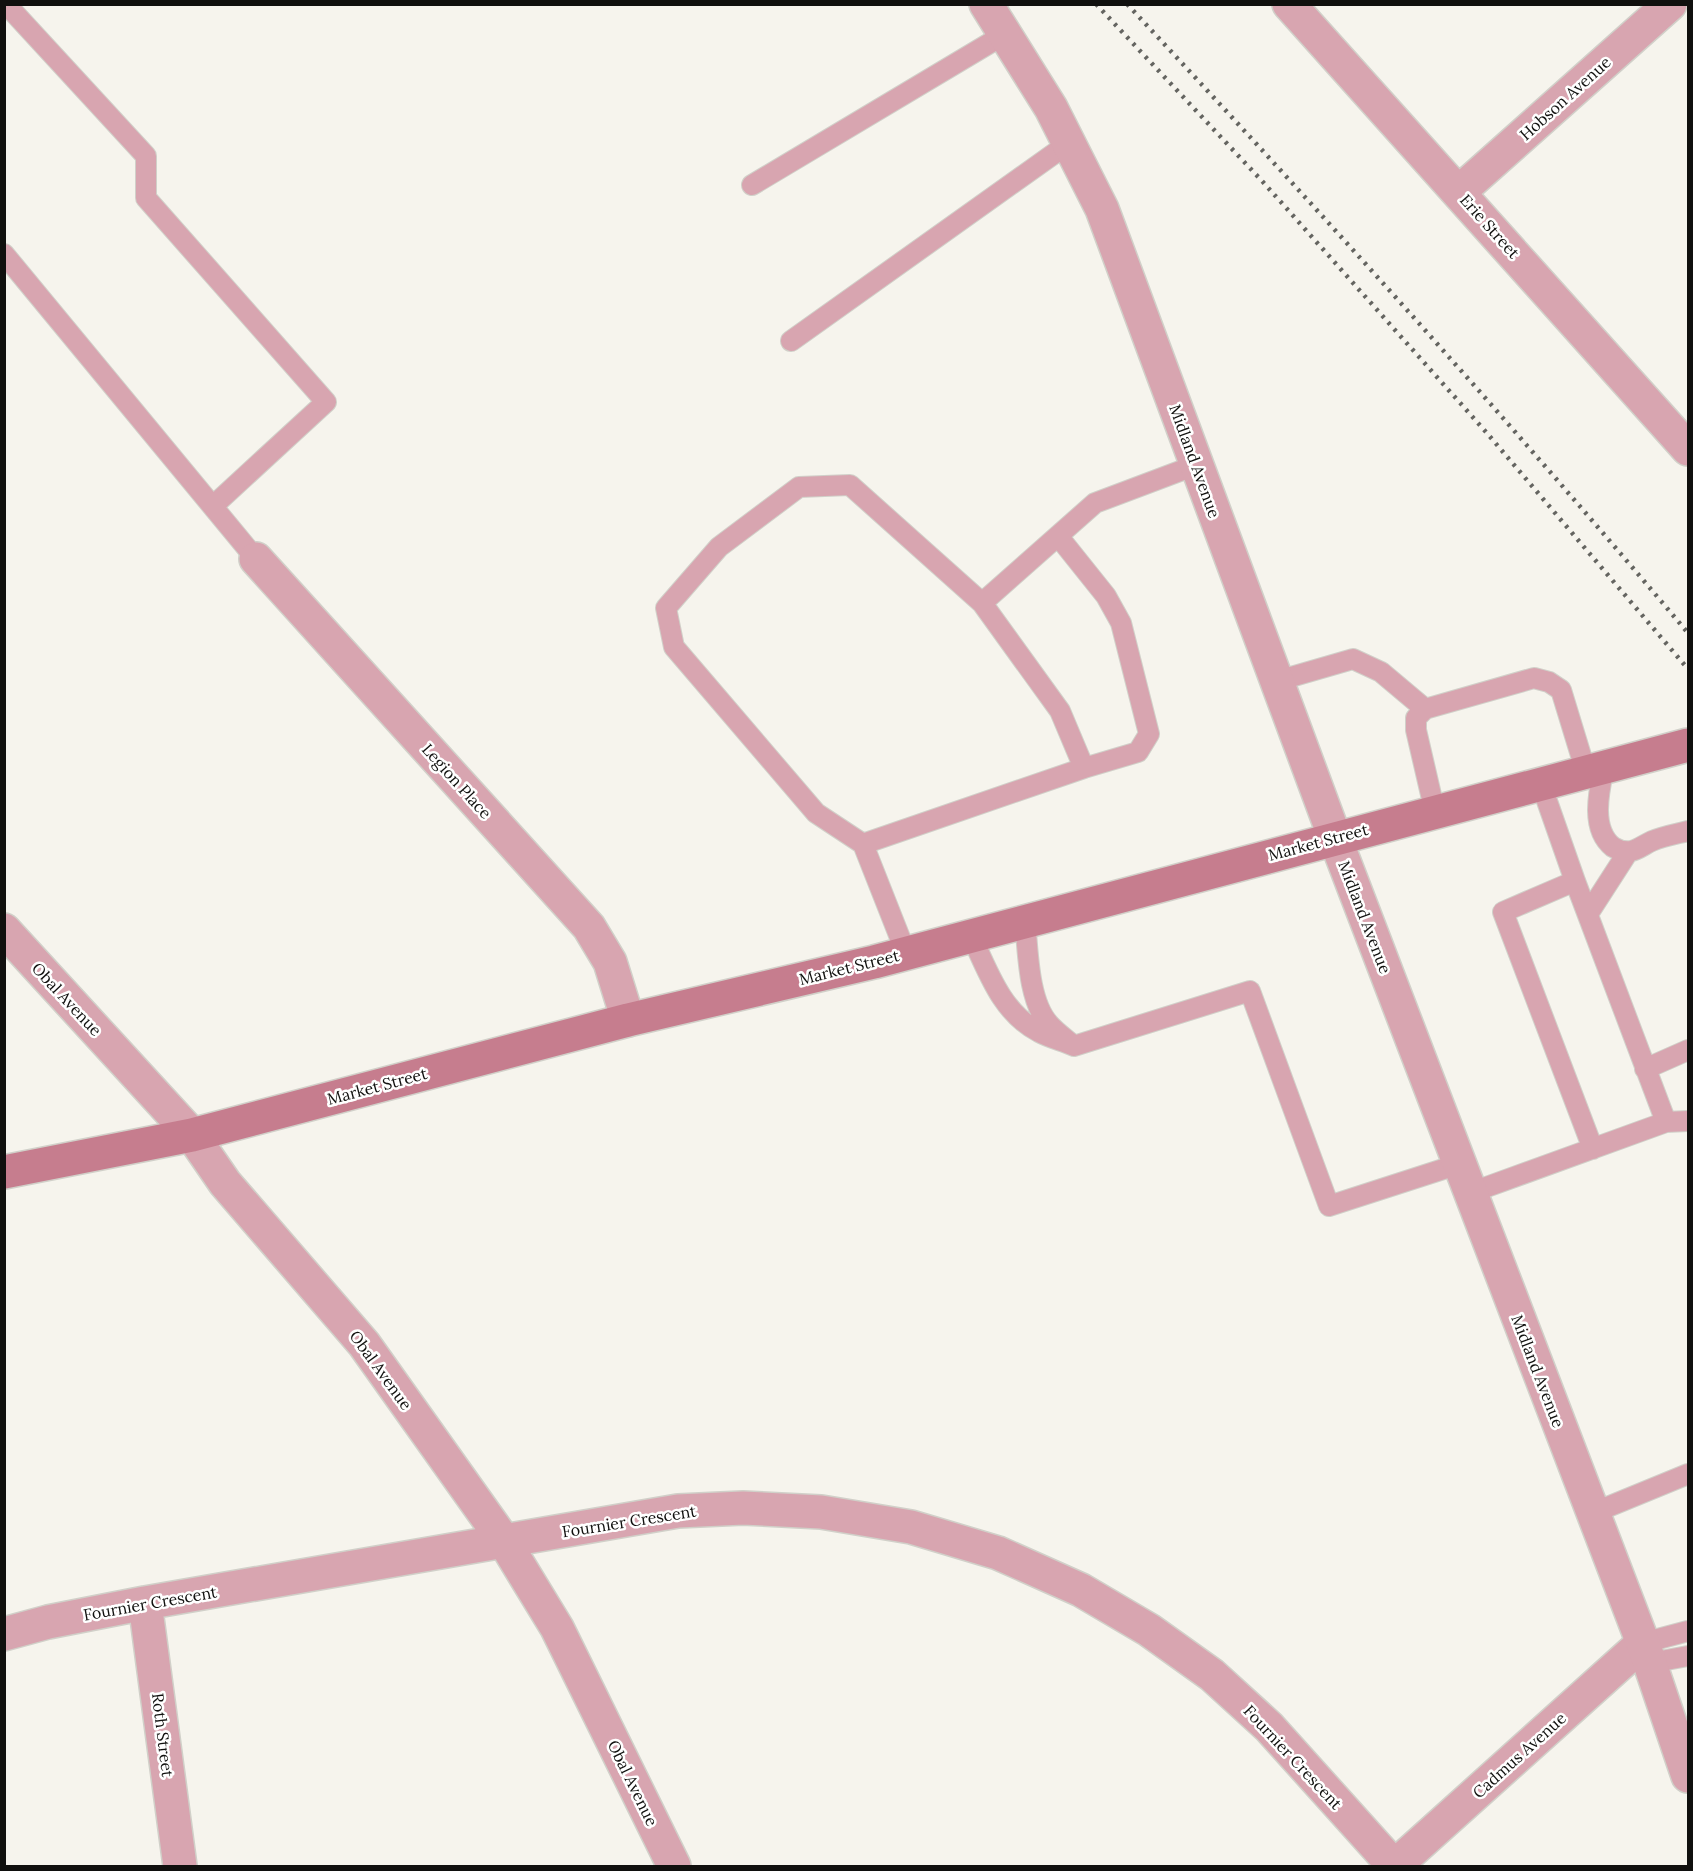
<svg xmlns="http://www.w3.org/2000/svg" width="1693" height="1871" font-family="Lora,serif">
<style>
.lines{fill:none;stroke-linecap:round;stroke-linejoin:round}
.service-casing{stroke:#d1d0c9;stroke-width:22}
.minor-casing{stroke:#d1d0c9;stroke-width:36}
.tertiary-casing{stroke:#d1d0c9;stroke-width:36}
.secondary-casing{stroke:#d1d0c9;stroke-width:36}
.service{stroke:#d8a5b0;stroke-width:20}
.minor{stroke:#d8a5b0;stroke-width:33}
.tertiary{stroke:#d8a5b0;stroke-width:33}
.secondary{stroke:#c67d8e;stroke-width:33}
.rail{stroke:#646460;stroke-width:4.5;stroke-dasharray:3 6;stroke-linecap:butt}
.labels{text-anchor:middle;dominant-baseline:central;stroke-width:5;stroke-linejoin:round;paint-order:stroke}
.street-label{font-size:16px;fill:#10100e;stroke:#fff}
</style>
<rect width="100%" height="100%" fill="#f6f4ed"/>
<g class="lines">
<g class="service-casing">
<path id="service" d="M 6,4 L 146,156 L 146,198 L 326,402 L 213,506
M 752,185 L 1005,34
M 4,254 L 256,559
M 791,341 L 1069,143
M 1058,536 L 1106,596 L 1121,623 L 1149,734 L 1138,752 L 1084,768
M 1277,681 L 1353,659 L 1381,672 L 1425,709
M 1604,767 C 1599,791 1590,829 1613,847 C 1618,850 1625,852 1631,851 C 1638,850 1645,844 1652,841 C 1664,836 1676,834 1688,831
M 1541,784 L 1575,881 L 1666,1122
M 1435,812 L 1416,730 L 1416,718 L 1425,709 L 1534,678 L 1549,682 L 1561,690 L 1586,772
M 863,844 L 1084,768 L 1060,711 L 982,603 L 1095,503 L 1196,465
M 1575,881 L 1503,912 L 1593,1149
M 1588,914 L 1628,852
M 971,935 C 988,972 1002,1013 1039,1032 C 1050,1038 1063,1041 1074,1046 C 1066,1039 1056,1032 1049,1024 C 1028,1001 1028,950 1025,921
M 906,953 L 863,844 L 816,813 L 674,647 L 666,608 L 719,547 L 799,487 L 850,485 L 982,603
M 1074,1046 L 1250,991 L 1329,1206 L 1459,1164
M 1645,1069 L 1688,1050
M 1470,1193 L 1666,1122 L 1688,1121
M 1593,1513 L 1688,1474
M 1643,1643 L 1688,1631
M 1650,1663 L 1688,1656"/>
</g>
<g class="minor-casing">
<path id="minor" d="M 1289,4 L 1688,449
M 1459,192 L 1670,4
M 256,559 L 589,927 L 610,962 L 628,1020
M 4,930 L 192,1135 L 225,1183 L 364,1344 L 504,1541 L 557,1628 L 674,1866
M 145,1603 L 180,1866
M 4,1634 L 48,1622 L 145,1603 L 678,1511 L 743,1508 L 821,1512 L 911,1527 L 998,1553 L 1081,1590 L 1149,1630 L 1212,1675 L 1269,1727 L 1394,1866
M 1395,1866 L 1643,1643"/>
</g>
<g class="tertiary-casing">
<path id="tertiary" d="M 986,4 L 1051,108 L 1102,209 L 1335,838 L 1643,1643 L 1688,1776"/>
</g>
<g class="secondary-casing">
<path id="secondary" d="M 4,1172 L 192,1135 L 628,1020 L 874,962 L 1688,745"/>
</g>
<use href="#service" class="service"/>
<use href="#minor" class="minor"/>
<use href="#tertiary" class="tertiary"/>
<use href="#secondary" class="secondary"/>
<path class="rail" d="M 1096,4 L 1263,182 L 1486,432 L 1688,669
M 1127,4 C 1319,210 1507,418 1688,633"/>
</g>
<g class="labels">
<g class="street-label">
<text transform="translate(1565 98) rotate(-42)">Hobson Avenue</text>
<text transform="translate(1490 226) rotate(48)">Erie Street</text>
<text transform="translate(1195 461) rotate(70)">Midland Avenue</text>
<text transform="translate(457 781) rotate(48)">Legion Place</text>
<text transform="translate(1318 842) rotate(-15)">Market Street</text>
<text transform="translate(1365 917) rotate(69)">Midland Avenue</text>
<text transform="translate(849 967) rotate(-14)">Market Street</text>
<text transform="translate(67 999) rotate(47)">Obal Avenue</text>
<text transform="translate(377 1086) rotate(-15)">Market Street</text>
<text transform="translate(381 1370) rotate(54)">Obal Avenue</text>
<text transform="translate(1538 1371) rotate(69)">Midland Avenue</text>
<text transform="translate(629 1521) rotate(-9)">Fournier Crescent</text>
<text transform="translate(150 1603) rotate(-10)">Fournier Crescent</text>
<text transform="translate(163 1735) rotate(83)">Roth Street</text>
<text transform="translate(1519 1755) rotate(-42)">Cadmus Avenue</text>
<text transform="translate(1293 1757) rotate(47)">Fournier Crescent</text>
<text transform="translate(633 1783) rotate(64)">Obal Avenue</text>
</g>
</g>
<rect width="1693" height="1871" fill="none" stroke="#10100e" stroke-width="12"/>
</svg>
